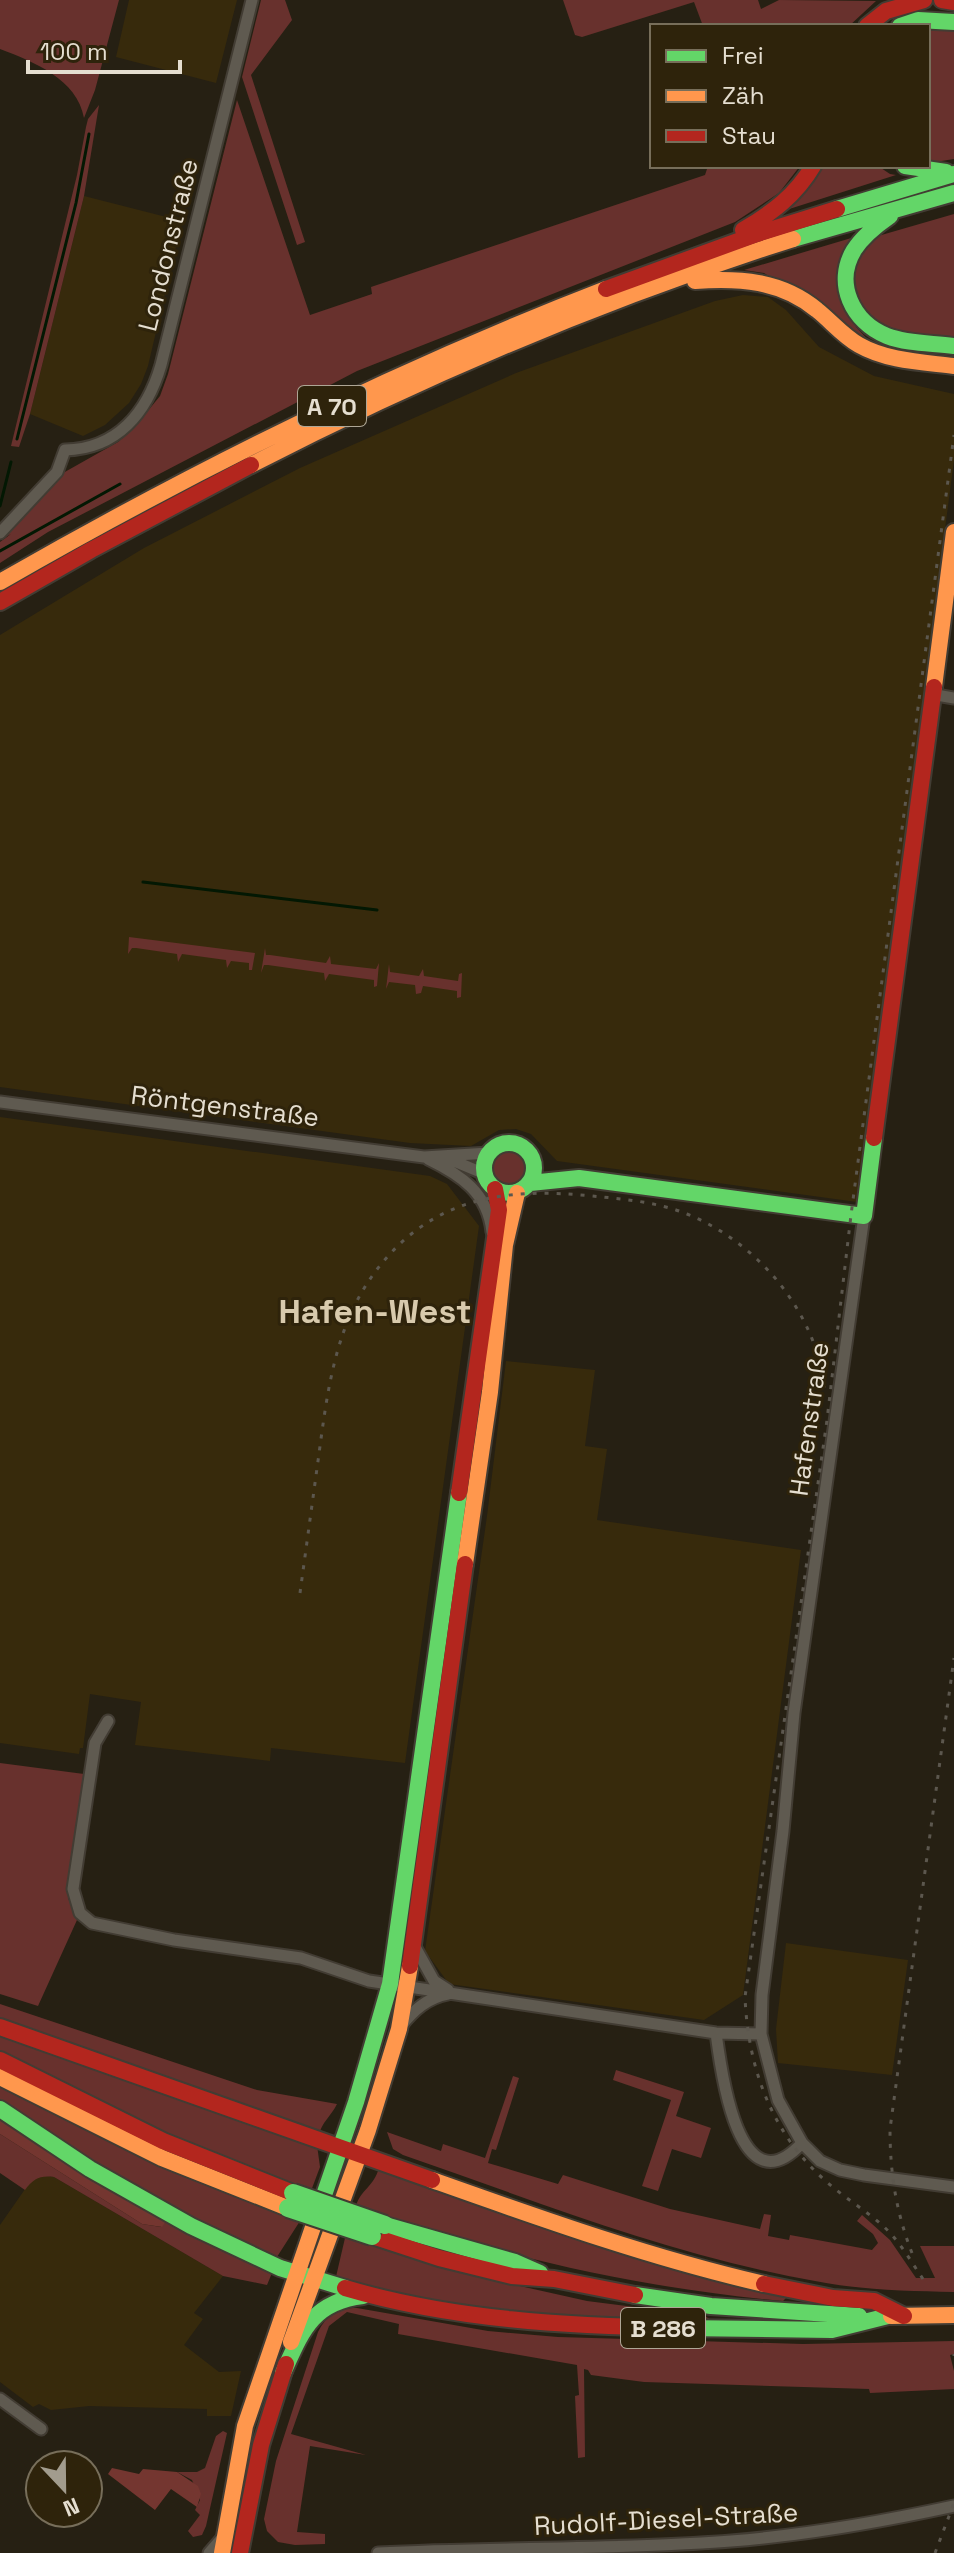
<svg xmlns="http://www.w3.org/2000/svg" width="954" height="2553" font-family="'Space Grotesk',sans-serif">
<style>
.built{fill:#372a0c}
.green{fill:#68312d}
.forest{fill:#743630}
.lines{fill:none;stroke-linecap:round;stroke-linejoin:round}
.stream{stroke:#031803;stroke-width:3}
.street-casing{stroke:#423c33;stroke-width:15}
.fast-casing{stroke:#423c33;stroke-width:20}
.slow-casing{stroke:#423c33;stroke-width:20}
.jam-casing{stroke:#423c33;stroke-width:20}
.street{stroke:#5f5a50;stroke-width:11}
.fast{stroke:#63d668;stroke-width:16}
.slow{stroke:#ff974d;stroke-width:16}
.jam{stroke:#b3261e;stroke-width:16}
.rail{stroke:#5c574e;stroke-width:3;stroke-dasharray:4 8;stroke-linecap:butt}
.fast-bridge-casing{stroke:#423c33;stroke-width:22;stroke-linecap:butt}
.fast-bridge{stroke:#63d668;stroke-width:18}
.labels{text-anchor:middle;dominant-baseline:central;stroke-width:6;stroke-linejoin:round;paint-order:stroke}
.shield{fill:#2e230b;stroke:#aea695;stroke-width:2}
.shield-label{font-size:24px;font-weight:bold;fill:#e5ded0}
.street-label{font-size:26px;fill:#e5ded0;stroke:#2e230b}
.district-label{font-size:34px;font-weight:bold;fill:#d8caad;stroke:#2e230b}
</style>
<rect width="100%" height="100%" fill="#262013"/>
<path class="built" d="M 129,0 L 237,0 L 216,83 L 116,57 Z
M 84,196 L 182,221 L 148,366 L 141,384 L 129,403 L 105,425 L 83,436 L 30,414 Z
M 743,295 L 768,297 L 786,310 L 819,347 L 874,376 L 954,394 L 954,460 L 857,1202 L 557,1161 L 531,1134 L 516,1129 L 499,1130 L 471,1146 L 410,1143 L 0,1087 L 0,635 L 144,548 L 300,468 L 516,373 L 715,301 Z
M 0,1117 L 430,1176 L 447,1184 L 479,1226 L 405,1763 L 271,1748 L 270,1761 L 135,1745 L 141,1702 L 90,1694 L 83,1748 L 80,1748 L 79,1754 L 0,1743 Z
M 506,1361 L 595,1370 L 585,1446 L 607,1449 L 597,1520 L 801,1550 L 743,1995 L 704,2020 L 449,1984 L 425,1951 L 487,1516 Z
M 786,1943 L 908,1960 L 892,2075 L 778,2063 L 776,2029 Z
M 42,2175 L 54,2177 L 223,2276 L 194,2313 L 203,2319 L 184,2345 L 219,2372 L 241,2371 L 231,2416 L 207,2416 L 207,2409 L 89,2406 L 51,2410 L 39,2404 L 33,2407 L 0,2382 L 0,2225 L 30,2182 Z"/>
<path class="green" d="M 0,0 L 119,0 L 95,90 L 84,118 C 77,79 34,62 0,49 Z
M 261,0 L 285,0 L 292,20 L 251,75 L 305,242 L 297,245 L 242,77 Z
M 563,0 L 758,0 L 761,9 L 779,0 L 876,1 L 849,26 L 703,26 L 694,2 L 582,37 L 575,35 Z
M 928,30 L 954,31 L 954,159 L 929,163 Z
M 237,100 L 310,315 L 372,294 L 371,287 L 705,175 L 708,166 L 800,166 L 779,193 L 735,222 L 357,371 L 48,532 L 0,563 L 0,542 L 11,534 L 0,540 L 63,473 L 118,442 L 133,429 L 160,396 L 168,374 Z
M 99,105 L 84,196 L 30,414 L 19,447 L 11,446 L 77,175 L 86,127 L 88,119 Z
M 823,166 L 878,166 L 890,174 L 896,175 L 783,211 Z
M 954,214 L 954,337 L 941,341 L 870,322 L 850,280 L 862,250 L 878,236 Z
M 858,236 L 845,253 L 856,327 L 870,342 L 764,273 L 744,270 Z
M 129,937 L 255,953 L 252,970 L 249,970 L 249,963 L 231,961 L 227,968 L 226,960 L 182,954 L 178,962 L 177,954 L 136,948 L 132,948 L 128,954 Z
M 265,948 L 266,955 L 270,955 L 326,963 L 330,956 L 331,964 L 376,969 L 379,963 L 377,986 L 374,987 L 374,980 L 329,974 L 325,981 L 324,973 L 268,965 L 264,965 L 261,973 Z
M 389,964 L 390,972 L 419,976 L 423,969 L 424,976 L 458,981 L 459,974 L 462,973 L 461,997 L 457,998 L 457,991 L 423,986 L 421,993 L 416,994 L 415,985 L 389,982 L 386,989 Z
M492 1169a17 17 0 1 1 34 0a17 17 0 1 1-34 0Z
M 0,1763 L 84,1774 L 68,1898 L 77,1920 L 38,2006 L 0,1994 Z
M 0,2004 L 257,2090 L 337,2104 C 332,2115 321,2123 319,2135 L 0,2024 Z
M 0,2034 L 317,2145 L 320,2167 L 311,2191 L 178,2138 L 0,2052 Z
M 616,2070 L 684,2092 L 676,2116 L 711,2128 L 701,2158 L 672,2149 L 658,2191 L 642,2186 L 671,2100 L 613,2080 Z
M 513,2076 L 519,2078 L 496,2150 L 492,2149 L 488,2163 L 558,2184 L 563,2175 L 670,2209 L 760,2229 L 764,2214 L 771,2215 L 768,2236 L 789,2240 L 790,2235 L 872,2250 L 878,2243 L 873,2234 L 857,2221 L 862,2215 L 890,2240 L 916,2278 L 935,2278 L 920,2246 L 954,2246 L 954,2292 C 908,2291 861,2290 815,2281 C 673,2256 539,2202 403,2155 L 393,2149 L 387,2132 L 441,2151 L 443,2144 L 485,2158 Z
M 0,2084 L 300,2221 L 275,2260 L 141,2194 L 0,2102 Z
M 0,2134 L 142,2224 L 161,2227 L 167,2220 L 272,2273 L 267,2285 L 223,2276 L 54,2177 C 40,2175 33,2179 25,2190 L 0,2173 Z
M 379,2168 L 787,2297 L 783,2301 C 684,2292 585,2274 490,2248 C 445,2236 401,2220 356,2206 C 361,2189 373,2188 379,2168 Z
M 345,2238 L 493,2280 L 587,2301 L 705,2316 L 711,2320 L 505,2314 L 335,2281 Z
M 357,2308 L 488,2331 L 558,2337 L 803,2344 L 954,2341 L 954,2354 L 950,2355 L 954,2371 L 954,2389 L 870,2393 L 869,2389 L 644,2382 L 591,2375 L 588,2370 L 584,2369 L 585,2457 L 578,2458 L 575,2396 L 579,2395 L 577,2365 L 398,2334 L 399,2324 L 347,2312 L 329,2326 L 291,2434 L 366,2455 L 310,2446 L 297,2532 L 325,2534 L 325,2544 L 295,2545 L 278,2542 L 267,2531 L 264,2519 L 276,2461 L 318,2332 C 327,2315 337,2308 357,2308 Z
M 223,2431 L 227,2433 L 206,2526 L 202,2535 L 193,2537 L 188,2531 L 200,2515 L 195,2510 L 200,2500 L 192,2480 L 177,2472 L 197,2472 L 205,2468 L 216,2436 Z"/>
<path class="forest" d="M 0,2115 L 167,2220 L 162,2227 L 142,2224 L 0,2134 Z
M 112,2468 L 139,2474 L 143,2469 L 177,2472 L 198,2486 L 201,2494 L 197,2507 L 171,2489 L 155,2510 L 108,2474 Z"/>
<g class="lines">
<path class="stream" d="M 17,439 L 76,203 L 89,134
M 0,506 L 11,462
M 0,551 L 120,484
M 143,882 L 377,910"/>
<g class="street-casing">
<path id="street" d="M 0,533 L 57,472 L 65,450 C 117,449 147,413 161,365 L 252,0
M 931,694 L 954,698
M 0,1102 L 424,1157 L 489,1153
M 428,1159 C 461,1175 488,1193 492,1232
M 449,1159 L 485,1174
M 864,1216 L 794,1713 L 783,1831 L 762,1995 L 761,2034 L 778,2100 L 802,2143 L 820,2161 L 840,2170 L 864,2175 L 954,2187
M 108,1721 L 95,1743 L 73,1889 L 80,1913 L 92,1923 L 174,1940 L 301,1958 L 369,1981 L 716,2033 L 761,2034
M 414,1945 L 434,1981 L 448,1990
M 401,2026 C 414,2010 427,1998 448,1994
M 716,2033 C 721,2072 739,2211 802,2143
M 0,2399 L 41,2429
M 209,2553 L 223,2537
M 378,2553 C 496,2547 614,2550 731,2541 C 807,2535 880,2522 954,2506"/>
</g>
<g class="fast-casing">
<path id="fast" d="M 900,26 L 918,20 L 954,22
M 905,166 L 946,172
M 837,209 L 954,174
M 890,216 C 877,225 863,236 854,250 C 834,283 852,322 887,336 C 908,344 932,343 954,346
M 793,239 L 954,193
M484 1168a25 25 0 1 1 50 0a25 25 0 1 1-50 0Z
M 530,1183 L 579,1178 L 864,1216 L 874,1138
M 0,2109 L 90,2169 L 191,2226 L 280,2268 L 345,2288
M 385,2225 L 515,2262 L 540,2273
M 313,2227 L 356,2102 L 390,1984 L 459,1493
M 635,2295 L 711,2306 L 859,2316
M 680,2328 L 832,2330 L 888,2316
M 283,2373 C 302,2331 312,2302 363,2296"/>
</g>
<g class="slow-casing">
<path id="slow" d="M 695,281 C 739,278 781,280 817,310 C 831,321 843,336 859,345 C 887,361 922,362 954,366
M 251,465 C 424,376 607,298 793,239
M 0,582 C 195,470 396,370 606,289
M 934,687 L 954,532
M 465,1564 L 490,1392 L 505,1245 L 517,1193
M 0,2077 L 162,2158 L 288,2208
M 432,2180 C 542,2219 651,2258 764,2284
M 891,2316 L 954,2315
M 291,2342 L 368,2130 L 399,2029 L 410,1966
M 222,2553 L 245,2426 L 313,2227"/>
</g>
<g class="jam-casing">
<path id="jam" d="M 942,0 L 954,2
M 867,26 L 886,11 L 924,0
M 743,230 C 772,213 796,195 813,166
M 606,289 L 757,234 L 837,209
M 0,602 L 91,550 L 251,465
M 874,1138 L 934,687
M 459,1493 L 499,1210 L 495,1189
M 410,1966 L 465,1564
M 0,2027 L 432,2180
M 0,2060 L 163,2141 L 293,2193
M 372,2236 L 439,2258 L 512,2276 L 554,2279 L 635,2295
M 764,2284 L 833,2298 L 874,2301 L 904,2316
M 345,2288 C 453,2320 568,2326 680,2328
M 240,2553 L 261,2445 L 286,2364"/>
</g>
<use href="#street" class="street"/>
<use href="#fast" class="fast"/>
<use href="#slow" class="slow"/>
<use href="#jam" class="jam"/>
<path class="rail" d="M 300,1593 C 306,1549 312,1505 318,1461 C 327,1395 334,1327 375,1272 C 431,1197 505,1187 592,1196 C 623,1199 658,1202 687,1214 C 759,1243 818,1314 825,1392
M 912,2253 C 896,2212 890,2173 890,2129 L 954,1658
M 923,2279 C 910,2260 899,2240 882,2225 C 865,2210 845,2198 828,2183 C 772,2135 748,2069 745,1997 L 827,1420 L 851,1215 L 954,435
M 954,2354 L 954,2356
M 935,2553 L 954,2503"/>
<g class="fast-bridge-casing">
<path id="fast-bridge" d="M 293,2193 L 385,2225
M 288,2208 L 372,2236"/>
</g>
<use href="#fast-bridge" class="fast-bridge"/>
</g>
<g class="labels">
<g class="shield">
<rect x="298" y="386" width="68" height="40" rx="6"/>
<rect x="621" y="2308" width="84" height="40" rx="6"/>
</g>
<g class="shield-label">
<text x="332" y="406">A 70</text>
<text x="663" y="2328">B 286</text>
</g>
<g class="street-label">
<text transform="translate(168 245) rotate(-76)">Londonstraße</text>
<text transform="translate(225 1106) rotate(7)">Röntgenstraße</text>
<text transform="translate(809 1419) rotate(-82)">Hafenstraße</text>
<text transform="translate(666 2519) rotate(-3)">Rudolf-Diesel-Straße</text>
</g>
<g class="district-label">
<text x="375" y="1311">Hafen-West</text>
</g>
</g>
<rect x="650" y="24" width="280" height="144" fill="#2e230b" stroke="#776e5a" stroke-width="2"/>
<rect x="666" y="50" width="40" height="12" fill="#63d668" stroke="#776e5a" stroke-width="2"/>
<text x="722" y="64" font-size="24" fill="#e5ded0">Frei</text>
<rect x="666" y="90" width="40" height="12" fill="#ff974d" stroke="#776e5a" stroke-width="2"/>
<text x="722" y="104" font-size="24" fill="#e5ded0">Zäh</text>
<rect x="666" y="130" width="40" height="12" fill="#b3261e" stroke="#776e5a" stroke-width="2"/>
<text x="722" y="144" font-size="24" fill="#e5ded0">Stau</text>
<g transform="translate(64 2489) rotate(158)"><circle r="38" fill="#2e230b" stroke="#776e5a" stroke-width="2"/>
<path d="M0-6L14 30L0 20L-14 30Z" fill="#a29c8e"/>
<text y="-12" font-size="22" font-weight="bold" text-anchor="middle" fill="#e5ded0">N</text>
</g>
<path d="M28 60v12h152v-12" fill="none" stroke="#e5ded0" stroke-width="4"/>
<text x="40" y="60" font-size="24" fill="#e5ded0" stroke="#2e230b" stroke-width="6" paint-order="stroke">100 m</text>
</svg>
